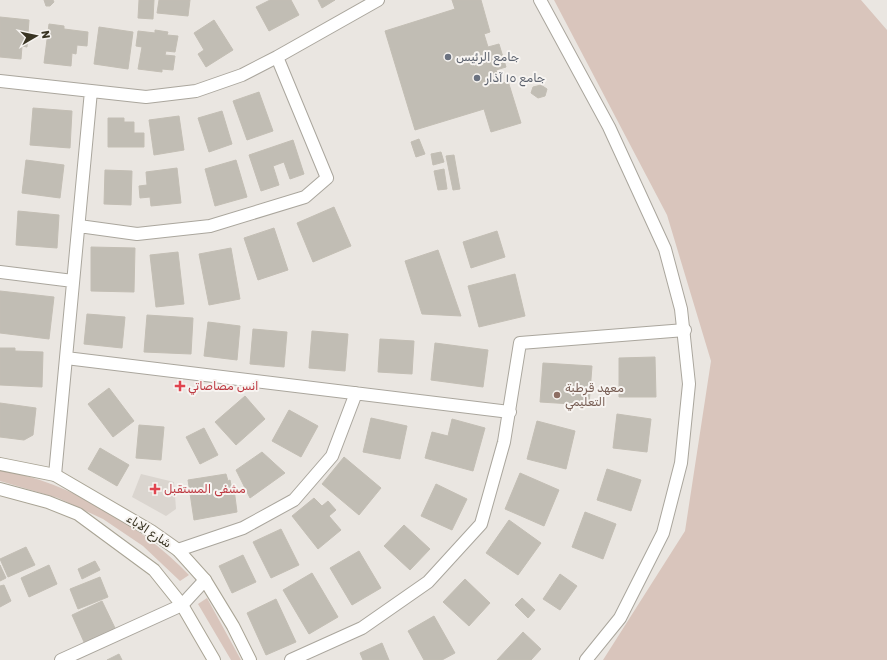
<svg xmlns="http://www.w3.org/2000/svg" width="887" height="660" font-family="Rubik,Cairo,sans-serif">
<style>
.built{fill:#dad5cf}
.green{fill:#d9c5bc}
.building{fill:#c1bdb4;stroke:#c3beb4}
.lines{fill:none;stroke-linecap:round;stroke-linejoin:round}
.minor-casing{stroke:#aaa69d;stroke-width:14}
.tertiary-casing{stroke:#aaa69d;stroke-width:14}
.secondary-casing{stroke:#a9a495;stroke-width:14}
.minor{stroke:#fff;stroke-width:12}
.tertiary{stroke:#fff;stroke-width:12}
.secondary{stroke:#fff;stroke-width:12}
.worship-dot{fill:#6b7280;stroke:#f7f4f1;stroke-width:1.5}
.health-dot{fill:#e0444e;stroke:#f7f4f1;stroke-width:1.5}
.education-dot{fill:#8d6e63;stroke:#f7f4f1;stroke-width:1.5}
.labels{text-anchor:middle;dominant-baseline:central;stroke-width:4;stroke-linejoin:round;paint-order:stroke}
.worship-label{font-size:12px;fill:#5b616d;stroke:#f7f4f1;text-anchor:start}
.health-label{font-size:12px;fill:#be3a42;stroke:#f7f4f1;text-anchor:start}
.education-label{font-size:12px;fill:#785e54;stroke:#f7f4f1;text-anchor:start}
.street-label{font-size:12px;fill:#393423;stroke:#f7f4f1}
</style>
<rect width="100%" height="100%" fill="#eae6e1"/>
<path class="built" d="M 141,474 L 174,482 L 176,509 L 166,516 L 132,497 Z"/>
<path class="green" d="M 554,0 L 861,0 L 887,30 L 887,660 L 603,660 L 685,531 L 711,361 L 667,215 Z
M 0,470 C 68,481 142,526 189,575 L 180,581 L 143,546 L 103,519 L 58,498 L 0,481 Z
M 207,598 L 241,660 L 231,660 L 198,604 Z"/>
<path class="building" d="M 44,0 L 53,0 L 54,2 L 50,6 L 46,6 Z
M 139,0 L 154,0 L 153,19 L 138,18 Z
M 159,0 L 190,0 L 188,16 L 157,13 Z
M 270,0 L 291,0 L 299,15 L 269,31 L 256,7 Z
M 318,0 L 335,0 L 322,8 Z
M 452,0 L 481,0 L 490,32 L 484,34 L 488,47 L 499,44 L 506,67 L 496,70 L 501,84 L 508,81 L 521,123 L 491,132 L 484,109 L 415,130 L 385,31 L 455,9 Z
M 0,17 L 29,20 L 27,47 L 22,46 L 21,59 L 0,57 Z
M 214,20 L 233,50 L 206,67 L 198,54 L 204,50 L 194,33 Z
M 49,24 L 64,26 L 64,29 L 88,32 L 87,46 L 77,45 L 76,54 L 72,53 L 71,66 L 44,63 Z
M 99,27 L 133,32 L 128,69 L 94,64 Z
M 155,30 L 168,32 L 167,35 L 178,36 L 175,52 L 166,51 L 165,55 L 175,56 L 173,70 L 162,69 L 162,72 L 138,69 L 142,47 L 136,46 L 138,31 L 155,33 Z
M 541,85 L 547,89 L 545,96 L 538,98 L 531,93 L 533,87 Z
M 259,92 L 273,131 L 247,140 L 233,101 Z
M 33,108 L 72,111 L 70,148 L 30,145 Z
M 222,111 L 232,144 L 209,152 L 198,118 Z
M 179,116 L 184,150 L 154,155 L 149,120 Z
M 108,118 L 124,118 L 124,122 L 134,122 L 134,133 L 144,133 L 144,147 L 108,147 Z
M 419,139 L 425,154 L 416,157 L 411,142 Z
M 293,140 L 304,174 L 290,179 L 284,162 L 273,166 L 279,185 L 261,191 L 249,155 Z
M 441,152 L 444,162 L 433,165 L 431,154 Z
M 454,155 L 460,189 L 453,190 L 446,156 Z
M 26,160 L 64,165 L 60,198 L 22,193 Z
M 236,160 L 247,197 L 215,206 L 205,169 Z
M 177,168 L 181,203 L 151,206 L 150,197 L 140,198 L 139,186 L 147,185 L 146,172 Z
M 444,169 L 447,189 L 438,190 L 434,171 Z
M 105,170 L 132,171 L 131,205 L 104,204 Z
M 334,207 L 351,246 L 313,262 L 297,223 Z
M 18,211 L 59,215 L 57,248 L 16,245 Z
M 274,228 L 288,270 L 258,280 L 244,238 Z
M 497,231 L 505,257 L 471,268 L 463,242 Z
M 91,247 L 135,248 L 134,292 L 91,291 Z
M 231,248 L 240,299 L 209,305 L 199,254 Z
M 438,250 L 461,316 L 422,314 L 405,261 Z
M 178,252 L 184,304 L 156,307 L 150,255 Z
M 515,274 L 525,316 L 479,327 L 468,286 Z
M 0,291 L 54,297 L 49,339 L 0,333 Z
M 87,314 L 125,317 L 122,348 L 84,344 Z
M 147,315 L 193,318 L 191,354 L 144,352 Z
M 208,322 L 240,326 L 237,360 L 204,356 Z
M 253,329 L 287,332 L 284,367 L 250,364 Z
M 312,331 L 348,334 L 345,371 L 309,368 Z
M 380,339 L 414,341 L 412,374 L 378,372 Z
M 435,343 L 488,350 L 483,387 L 431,380 Z
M 0,348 L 15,348 L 15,351 L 43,352 L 42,387 L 0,385 Z
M 655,357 L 656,397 L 619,397 L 619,358 Z
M 543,363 L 592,366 L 589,405 L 540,402 Z
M 109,388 L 134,421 L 113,437 L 88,404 Z
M 245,396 L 265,419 L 236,445 L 215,422 Z
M 0,403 L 36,408 L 33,435 L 24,440 L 0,437 Z
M 289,410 L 318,426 L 301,457 L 272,441 Z
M 617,414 L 651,419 L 647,452 L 613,448 Z
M 371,418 L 407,426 L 400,459 L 363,452 Z
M 452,419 L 485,428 L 473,471 L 425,458 L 432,432 L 448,436 Z
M 537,421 L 575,431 L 566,469 L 527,459 Z
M 139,425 L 164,427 L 161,460 L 136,458 Z
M 204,428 L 218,455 L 200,464 L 186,437 Z
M 100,448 L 129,465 L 117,486 L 88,469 Z
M 262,452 L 285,473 L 250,498 L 236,470 Z
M 344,457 L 381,488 L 359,515 L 322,484 Z
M 607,469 L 641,480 L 631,511 L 597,500 Z
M 520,473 L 559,490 L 544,526 L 505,509 Z
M 226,474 L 228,481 L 230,480 L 232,490 L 234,489 L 237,512 L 194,520 L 188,480 Z
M 436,484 L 467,499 L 452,530 L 421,516 Z
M 314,498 L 322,506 L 328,501 L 336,510 L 329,516 L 341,530 L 318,549 L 292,516 Z
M 585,512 L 616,524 L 603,559 L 572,547 Z
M 509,520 L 541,543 L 518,575 L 486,553 Z
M 404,525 L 430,549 L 410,570 L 384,546 Z
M 281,529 L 299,565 L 271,578 L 253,542 Z
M 26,547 L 35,565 L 8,577 L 0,559 Z
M 359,551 L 381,588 L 352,605 L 330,568 Z
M 243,555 L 256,582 L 232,593 L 219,566 Z
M 95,561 L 100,570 L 82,579 L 78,569 Z
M 0,565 L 6,578 L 0,581 Z
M 49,565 L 57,584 L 29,597 L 21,578 Z
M 312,573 L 338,617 L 309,634 L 283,590 Z
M 560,574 L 577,586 L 560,610 L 543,599 Z
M 100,577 L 108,597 L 78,609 L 70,589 Z
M 465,579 L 490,603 L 469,626 L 443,602 Z
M 4,585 L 11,601 L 0,607 L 0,586 Z
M 522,598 L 535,610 L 528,618 L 515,605 Z
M 276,599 L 296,642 L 266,655 L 247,613 Z
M 102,601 L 115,628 L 84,642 L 72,615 Z
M 434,616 L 455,653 L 442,660 L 424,660 L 408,631 Z
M 523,632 L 541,649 L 531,660 L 497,660 Z
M 382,643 L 389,660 L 363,660 L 360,653 Z
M 119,654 L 122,660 L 107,660 Z"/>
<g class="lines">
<g class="minor-casing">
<path id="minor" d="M 0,81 L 146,97 L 196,91 L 242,75 L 277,57 L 378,0
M 79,226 L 137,234 L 210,226 L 305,197 L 327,178 L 277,57
M 0,272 L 73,281
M 66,358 L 510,412
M 55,475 L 91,91
M 178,550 L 243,528 L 294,500 L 332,456 L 356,393
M 61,660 L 182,605 L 205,580
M 291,660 L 362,628 L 428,582 L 481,524 L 504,442 L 520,343 L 685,330"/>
</g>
<g class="tertiary-casing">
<path id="tertiary" d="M 540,0 L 609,127 L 665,249 L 681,309 L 689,384 L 681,463 L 663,533 L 620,618 L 586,660"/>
</g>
<g class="secondary-casing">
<path id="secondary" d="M 0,464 L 55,475 L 151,531 L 178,550 L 205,580 L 233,626 L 250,660
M 0,489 L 48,502 L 78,514 L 154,570 L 182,605 L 214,660"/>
</g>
<use href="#minor" class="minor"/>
<use href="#tertiary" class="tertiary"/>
<use href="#secondary" class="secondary"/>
</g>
<g class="worship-dot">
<circle cx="448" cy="57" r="4"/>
<circle cx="477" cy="78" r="4"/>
</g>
<g class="health-dot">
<path d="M178 380h4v4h4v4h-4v4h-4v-4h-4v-4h4z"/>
<path d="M153 483h4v4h4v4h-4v4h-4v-4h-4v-4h4z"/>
</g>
<circle class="education-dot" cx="557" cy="395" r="4"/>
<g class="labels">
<g class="worship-label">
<text x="456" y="57">جامع الرئيس</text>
<text x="485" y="78">جامع ١٥ آذار</text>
</g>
<g class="health-label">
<text x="188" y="386">انس مصاصاتي</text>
<text x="164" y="489">مشفى المستقبل</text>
</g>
<g class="education-label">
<text x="565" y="388">معهد قرطبة<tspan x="565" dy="14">التعليمي</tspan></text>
</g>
<g class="street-label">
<text transform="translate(149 531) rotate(33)">شارع الاباء</text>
</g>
</g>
<g transform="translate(36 36) rotate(81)" stroke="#f7f4f1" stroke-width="3" paint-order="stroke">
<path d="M0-3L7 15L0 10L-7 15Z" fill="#393423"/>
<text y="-6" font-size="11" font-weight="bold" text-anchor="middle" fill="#393423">N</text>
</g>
</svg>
